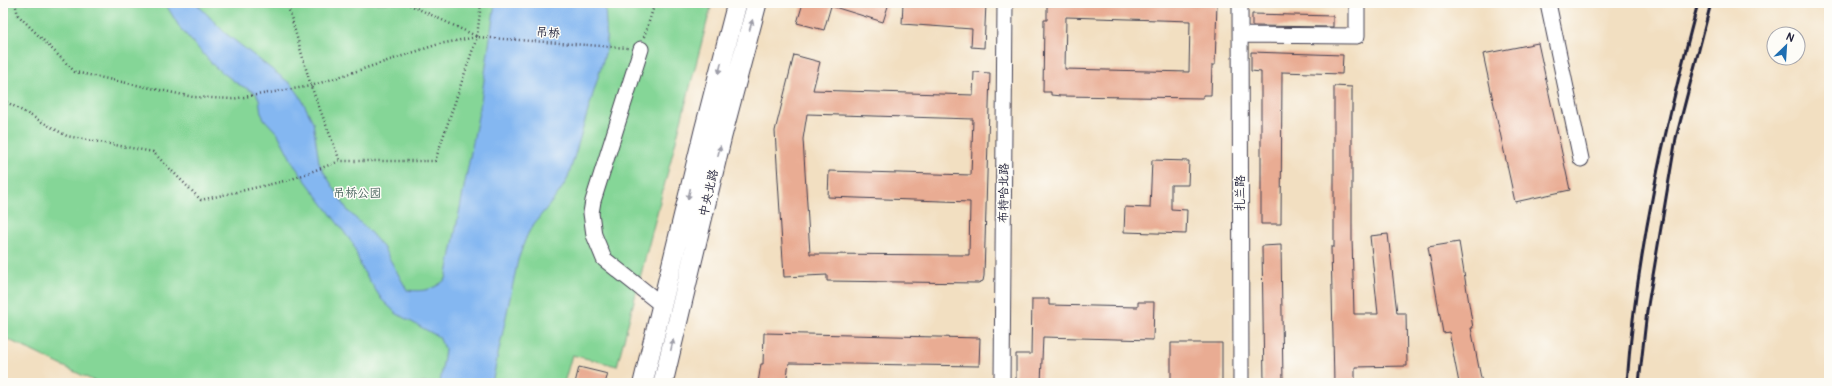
<svg xmlns="http://www.w3.org/2000/svg" width="1832" height="386" font-family="Pangolin,'LXGW WenKai TC',sans-serif">
<style>
.green{fill:#85d697;stroke:#547c69}
.water{fill:#84b7f1;stroke:#536c96}
.building{fill:#e9ac93;fill-rule:evenodd}
.lines{fill:none;stroke-linecap:round;stroke-linejoin:round}
.minor-casing{stroke:#413e4f;stroke-width:17}
.major-casing{stroke:#413e4f;stroke-width:21}
.path{stroke:#413e4f;stroke-width:2.5;stroke-dasharray:1 3;stroke-linecap:butt}
.minor{stroke:#fff;stroke-width:15}
.major{stroke:#fff;stroke-width:19}
.rail{stroke:#22223b;stroke-width:3}
.oneway{fill:#9c9ca7}
.labels{text-anchor:middle;dominant-baseline:central;stroke-width:3;stroke-linejoin:round;paint-order:stroke}
.street-label{font-size:12px;fill:#22223b;stroke:#fdfcf7}
.park-label{font-size:12px;fill:#45615b;stroke:#fdfcf7}
</style>
<rect width="100%" height="100%" fill="#fdfcf7"/>
<filter id="ink" filterUnits="userSpaceOnUse"><feTurbulence type="fractalNoise" baseFrequency=".025" numOctaves="2"/><feDisplacementMap in="SourceGraphic" scale="8" xChannelSelector="R" yChannelSelector="G"/><feConvolveMatrix kernelMatrix="1 2 1 2 8 2 1 2 1" color-interpolation-filters="sRGB"/></filter>
<filter id="wash" filterUnits="userSpaceOnUse"><feTurbulence type="fractalNoise" baseFrequency=".012" numOctaves="4" result="noise"/><feDisplacementMap in="SourceGraphic" scale="16" xChannelSelector="R" yChannelSelector="G"/><feGaussianBlur stdDeviation="0.9" result="paint"/><feColorMatrix in="noise" values="0 0 0 0 0 0 0 0 0 0 0 0 0 0 0 0 0 1.4 0 .05"/><feComposite in="paint" operator="in"/></filter>
<g filter="url(#wash)">
<rect width="100%" height="100%" fill="#f2dfc1"/>
<path class="green" d="M 3,3 L 712,3 L 617,366 L 572,355 L 564,383 L 98,383 L 3,337 Z"/>
<path class="water" d="M 165,3 L 196,3 L 225,33 L 292,85 L 300,96 L 313,122 L 319,162 L 322,169 L 348,211 L 369,231 L 383,247 L 407,290 C 423,292 434,290 446,279 L 481,101 L 495,3 L 605,3 L 607,47 L 568,178 C 558,197 543,211 531,228 C 525,238 522,249 518,260 L 492,383 L 440,383 L 445,350 L 439,337 L 397,314 L 382,300 L 362,269 L 353,244 L 294,165 L 278,134 L 264,119 L 261,113 L 259,99 L 256,93 L 238,84 L 215,67 L 180,28 Z"/>
<g id="blocks">
<path class="building" d="M 803,3 L 889,3 L 883,22 L 831,6 L 824,30 L 797,23 Z
M 903,3 L 986,3 L 984,48 L 971,47 L 972,29 L 902,24 Z
M 1047,3 L 1217,3 L 1215,65 L 1212,65 L 1211,95 L 1203,95 L 1203,98 L 1061,96 L 1051,95 L 1051,92 L 1043,92 L 1044,20 L 1047,20 ZM 1066,17 L 1190,21 L 1189,72 L 1065,69 Z
M 1252,14 L 1333,16 L 1333,27 L 1252,26 Z
M 1538,43 L 1570,190 L 1515,202 L 1483,54 Z
M 1251,52 L 1343,55 L 1342,74 L 1282,72 L 1281,224 L 1261,224 L 1261,72 L 1251,71 Z
M 794,55 L 820,62 L 813,90 L 973,95 L 974,72 L 990,73 L 984,276 L 983,281 L 978,283 L 827,281 L 827,275 L 784,277 L 775,131 ZM 807,114 L 973,119 L 971,175 L 829,171 L 828,197 L 970,202 L 969,255 L 810,254 L 803,139 Z
M 1334,86 L 1352,87 L 1352,238 L 1354,314 L 1378,314 L 1370,236 L 1388,234 L 1397,313 L 1406,313 L 1407,366 L 1355,367 L 1355,382 L 1334,382 L 1331,247 L 1334,247 Z
M 1152,160 L 1189,161 L 1188,185 L 1171,185 L 1171,209 L 1187,210 L 1186,234 L 1124,232 L 1125,207 L 1150,208 Z
M 1459,242 L 1473,328 L 1471,328 L 1482,383 L 1459,383 L 1449,332 L 1443,333 L 1428,247 Z
M 1281,245 L 1283,383 L 1264,383 L 1262,246 Z
M 1032,299 L 1049,299 L 1049,305 L 1138,307 L 1138,302 L 1154,302 L 1153,340 L 1043,337 L 1041,383 L 1016,383 L 1016,354 L 1031,354 Z
M 764,333 L 980,338 L 979,366 L 789,363 L 786,383 L 758,383 L 761,364 L 763,364 Z
M 1171,343 L 1222,343 L 1222,383 L 1171,383 Z
M 579,367 L 608,374 L 605,383 L 575,383 Z"/>
</g>
</g>
<g filter="url(#ink)">
<use href="#blocks" fill-opacity="0" stroke="#413e4f" stroke-width="1"/>
<g class="lines">
<g class="minor-casing">
<path id="minor" d="M 1240,3 L 1241,383
M 1548,3 L 1581,159
M 1240,35 L 1357,36 L 1357,3
M 641,49 L 593,201 L 591,213 L 594,235 L 604,259 L 662,305
M 1002,383 L 1005,3"/>
</g>
<g class="major-casing">
<path id="major" d="M 643,383 L 704,131 L 737,3
M 663,383 L 722,136 L 757,3"/>
</g>
<path class="path" d="M 15,3 L 18,15 L 75,72 L 193,97 L 232,99 L 311,86 L 439,44 L 477,37 L 628,48
M 287,3 L 311,86 L 340,161
M 406,3 L 476,36
M 644,37 L 655,3
M 3,100 L 67,136 L 153,152 L 201,200 L 289,180 L 340,161 L 435,161 L 477,37 L 481,3"/>
<use href="#minor" class="minor"/>
<use href="#major" class="major"/>
<path class="rail" d="M 1627,383 C 1636,254 1665,127 1698,3
M 1639,383 L 1647,311 L 1676,138 L 1711,3"/>
</g>
<defs><path id="oneway-solid" d="M-6-.8H1V-3.2L6.5 0L1 3.2V.8H-6Z"/></defs>
<g class="oneway">
<use href="#oneway-solid" transform="translate(751 25) rotate(-74)"/>
<use href="#oneway-solid" transform="translate(720 68) rotate(104)"/>
<use href="#oneway-solid" transform="translate(719 151) rotate(-77)"/>
<use href="#oneway-solid" transform="translate(689 194) rotate(103)"/>
<use href="#oneway-solid" transform="translate(672 345) rotate(-77)"/>
</g>
</g>
<g class="labels">
<g class="street-label">
<text transform="translate(548 33) rotate(4)">吊桥</text>
<text transform="translate(709 193) rotate(-77)">中央北路</text>
<text transform="translate(1004 193) rotate(-89)">布特哈北路</text>
<text transform="translate(1240 193) rotate(-90)">扎兰路</text>
</g>
<g class="park-label">
<text x="357" y="193">吊桥公园</text>
</g>
</g>
<rect width="1832" height="386" fill="none" stroke="#fdfcf7" stroke-width="16"/>
<g transform="translate(1786 46) rotate(25)"><circle r="19" fill="#fdfcf7" stroke="#a5a5ac"/>
<path d="M0-3L7 15L0 10L-7 15Z" fill="#1f6fb2"/>
<text y="-6" font-size="11" font-weight="bold" text-anchor="middle" fill="#22223b">N</text>
</g>
</svg>
